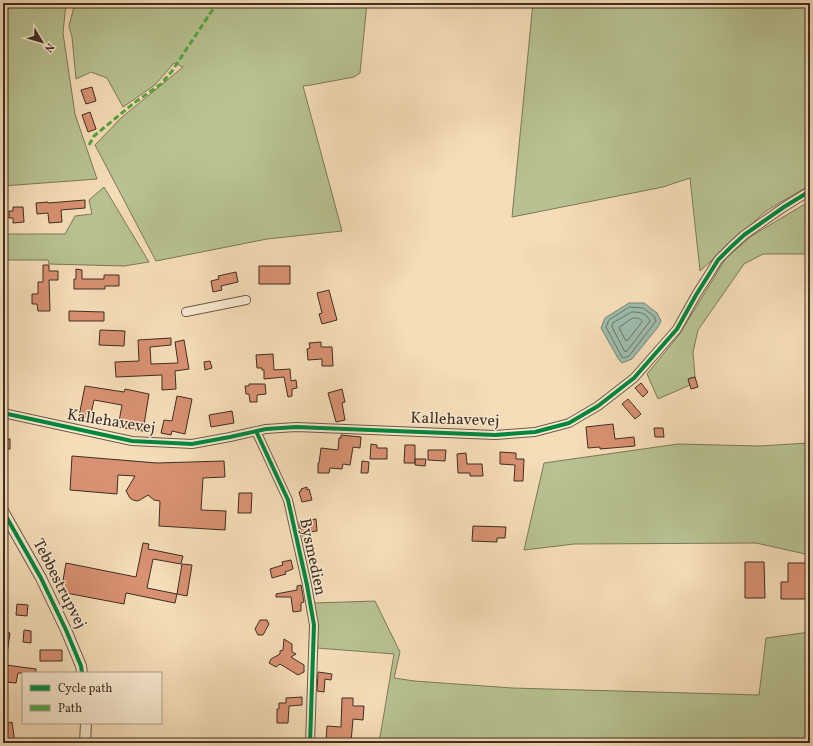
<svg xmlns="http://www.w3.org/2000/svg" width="813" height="746" font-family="Vollkorn,serif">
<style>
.green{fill:#b8c291;stroke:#7c785a}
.water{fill:#9dbcab;stroke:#788375}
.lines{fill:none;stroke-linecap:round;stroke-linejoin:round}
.shore{stroke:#6e7467;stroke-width:1}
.building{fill:#d89172;stroke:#402d23}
.minor-casing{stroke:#6d5948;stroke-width:10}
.tertiary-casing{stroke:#6d5948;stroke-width:12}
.minor{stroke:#f8e9d0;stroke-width:8}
.tertiary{stroke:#f8e9d0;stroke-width:10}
.quiet{stroke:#54a442;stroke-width:3;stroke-dasharray:6 3;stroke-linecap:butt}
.cycleway-casing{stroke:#f8e9d0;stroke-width:6}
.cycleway{stroke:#00873e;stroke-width:4}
.labels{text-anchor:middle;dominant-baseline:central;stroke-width:3;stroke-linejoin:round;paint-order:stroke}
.street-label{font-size:16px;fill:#402d23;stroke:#f8e9d0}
</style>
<rect width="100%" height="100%" fill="#f5ddb7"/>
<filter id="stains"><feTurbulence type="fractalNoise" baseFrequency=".005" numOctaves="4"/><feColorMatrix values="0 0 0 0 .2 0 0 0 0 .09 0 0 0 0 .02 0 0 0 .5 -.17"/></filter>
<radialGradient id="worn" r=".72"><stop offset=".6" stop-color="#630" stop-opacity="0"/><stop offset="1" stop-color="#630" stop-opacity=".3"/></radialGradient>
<path class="green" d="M 3,3 L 66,3 L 63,33 L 75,114 L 97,179 L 3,186 Z
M 75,3 L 367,3 L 360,73 L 354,77 L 311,85 L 303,86 L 342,231 L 267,239 L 156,261 L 95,145 L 121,118 L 183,67 L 174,63 L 155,85 L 123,107 L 107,78 L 91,72 L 76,79 L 72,37 L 69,26 Z
M 533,3 L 810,3 L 810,185 L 766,211 L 700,271 L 690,178 L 663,187 L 512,217 Z
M 104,187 L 149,262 L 124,266 L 49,264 L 48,260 L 3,260 L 3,234 L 65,234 L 75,216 L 92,214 L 89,200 Z
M 810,201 L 810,254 L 763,254 L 744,264 L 698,330 L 693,352 L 695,377 L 688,379 L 690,385 L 658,399 L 647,374 L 679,335 L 726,258 L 753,235 Z
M 810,443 L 810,555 L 756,543 L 574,544 L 524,550 L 544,463 L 678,444 L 759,446 Z
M 375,601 L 400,652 L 394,678 L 414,681 L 512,688 L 759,695 L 766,638 L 810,632 L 810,743 L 379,743 L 394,654 L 317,648 L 314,603 Z"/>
<path class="water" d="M 629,303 L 644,303 L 657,313 L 661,321 L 658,327 L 632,359 L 622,363 L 619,360 L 601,328 L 605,318 Z"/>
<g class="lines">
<path class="shore" d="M 630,307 L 643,308 L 654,316 L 656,321 L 629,356 L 623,358 L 622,357 L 606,327 L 609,320 Z
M 632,312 C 641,312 646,313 650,321 L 627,351 L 625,352 L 624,350 L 612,327 L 613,323 Z
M 633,318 C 637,318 641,318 642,322 L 628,340 L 626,341 L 619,328 Z"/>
</g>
<path class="building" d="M 92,87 L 96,101 L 86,104 L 81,90 Z
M 90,112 L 96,129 L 88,132 L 82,115 Z
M 85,200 L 85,208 L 61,210 L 62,222 L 49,223 L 48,213 L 37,214 L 36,203 L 48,202 L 48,203 Z
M 13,207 L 23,207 L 24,222 L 13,223 L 13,218 L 9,218 L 9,211 L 13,211 Z
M 43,265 L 49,265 L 49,271 L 58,271 L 58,280 L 49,280 L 50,311 L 38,311 L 37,304 L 32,304 L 32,294 L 38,294 L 38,282 L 43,282 Z
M 259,266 L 290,266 L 290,284 L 259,284 Z
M 76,269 L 82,270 L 82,279 L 104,279 L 104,275 L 119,275 L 119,286 L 105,286 L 105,289 L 74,289 L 74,279 L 76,279 Z
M 236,272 L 238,282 L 221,286 L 222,290 L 213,292 L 211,281 L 219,279 L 218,276 Z
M 329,290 L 337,320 L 322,324 L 319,314 L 322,313 L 317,293 Z
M 69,311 L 104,312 L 104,321 L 69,321 Z
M 100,330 L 125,331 L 124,346 L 99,345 Z
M 171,338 L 171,345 L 150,347 L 151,364 L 178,363 L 175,342 L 184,340 L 189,369 L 175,371 L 176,389 L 162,390 L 162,375 L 116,377 L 115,362 L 139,361 L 138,340 Z
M 321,342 L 321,347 L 332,347 L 333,366 L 322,366 L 322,359 L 308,360 L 307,349 L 310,348 L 309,343 Z
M 273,354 L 274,370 L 290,369 L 291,381 L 296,380 L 297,388 L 292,389 L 292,396 L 288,397 L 284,377 L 264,379 L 264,370 L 262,370 L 262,368 L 257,368 L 256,355 Z
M 210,361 L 212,368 L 205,370 L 204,362 Z
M 695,377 L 698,387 L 691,389 L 688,379 Z
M 641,383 L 648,392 L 643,397 L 635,388 Z
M 249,384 L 265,384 L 266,394 L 257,395 L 257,402 L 250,402 L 249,394 L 246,394 L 245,386 L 249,386 Z
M 85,386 L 124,392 L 125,389 L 149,394 L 143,431 L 118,427 L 122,405 L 94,400 L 90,418 L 79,416 Z
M 342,389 L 345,402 L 342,403 L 345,420 L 336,422 L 328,393 Z
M 177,396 L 192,399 L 185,434 L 172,431 L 171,435 L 161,433 L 164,420 L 172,421 Z
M 628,399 L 641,414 L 635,419 L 622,404 Z
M 232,411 L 234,423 L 211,427 L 209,415 Z
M 613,424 L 615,439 L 634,437 L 635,446 L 600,449 L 600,447 L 588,448 L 586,427 Z
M 654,428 L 663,428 L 664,437 L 655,437 Z
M 341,435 L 361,437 L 360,448 L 353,447 L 350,465 L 343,464 L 342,469 L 330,468 L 329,473 L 318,473 L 318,463 L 319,463 L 321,448 L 338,450 L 339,438 L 341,438 Z
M 3,439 L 10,439 L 10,449 L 3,449 Z
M 371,444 L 377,445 L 377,448 L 387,448 L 387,459 L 370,459 Z
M 405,445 L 415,445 L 415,463 L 404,463 Z
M 428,450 L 446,450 L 445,461 L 428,460 Z
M 500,452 L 516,453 L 516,459 L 524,459 L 523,481 L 514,481 L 515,465 L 500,464 Z
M 466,453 L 467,464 L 482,464 L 483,476 L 470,476 L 470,473 L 458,473 L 457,454 Z
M 72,456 L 157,463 L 224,461 L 225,477 L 203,478 L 201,510 L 226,511 L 225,530 L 159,526 L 160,501 L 154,500 L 148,495 L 140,500 L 137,501 L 133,500 L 130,498 L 126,491 L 135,476 L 118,475 L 117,494 L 70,490 Z
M 415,459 L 426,459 L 425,466 L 415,465 Z
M 362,461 L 369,462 L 368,473 L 361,473 Z
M 307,487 L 307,490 L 309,489 L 312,500 L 302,502 L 299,492 L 301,491 L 301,489 Z
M 239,493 L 252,493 L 251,513 L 238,513 Z
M 316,519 L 317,531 L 310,532 L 310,534 L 302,536 L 299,522 Z
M 473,526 L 506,527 L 505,538 L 497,538 L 497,542 L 472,541 Z
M 143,543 L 149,544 L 148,549 L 183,556 L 181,564 L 153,559 L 147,588 L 177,594 L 175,603 L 126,593 L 124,604 L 61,592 L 66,563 L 136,577 Z
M 291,560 L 293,569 L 285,572 L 286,574 L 272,578 L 270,569 L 283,565 L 282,562 Z
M 745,562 L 764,562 L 765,598 L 745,598 Z
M 788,563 L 810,563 L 810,578 L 806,578 L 806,599 L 781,599 L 781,582 L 788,582 Z
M 182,564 L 192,565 L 187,596 L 177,594 Z
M 301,585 L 304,602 L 301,603 L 301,611 L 293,612 L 291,597 L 276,597 L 276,594 L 297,590 L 297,586 Z
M 17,604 L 28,605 L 27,616 L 16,615 Z
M 260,620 L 267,620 L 269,624 L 263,635 L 258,635 L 255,629 Z
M 24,630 L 31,631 L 31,643 L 23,642 Z
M 3,632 L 10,633 L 7,654 L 3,654 Z
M 284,639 L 292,644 L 292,652 L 296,654 L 291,657 L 304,665 L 304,672 L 298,675 L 280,664 L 276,667 L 269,663 L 271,659 L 280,654 L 280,651 L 283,650 Z
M 40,650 L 62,650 L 62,661 L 40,661 Z
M 6,665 L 36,669 L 36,673 L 18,673 L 16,683 L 5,682 L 5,678 L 3,676 L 3,671 L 6,669 Z
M 318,672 L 332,674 L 331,680 L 325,679 L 324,692 L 317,691 Z
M 302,697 L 302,705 L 289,706 L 288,723 L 277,723 L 277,709 L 279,709 L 279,703 L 286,703 L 286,698 Z
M 342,698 L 353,698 L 353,706 L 364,706 L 363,720 L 353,719 L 351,742 L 326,740 L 327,726 L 341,727 Z
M 12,722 L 15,743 L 3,743 L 3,724 Z"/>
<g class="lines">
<g class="minor-casing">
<path id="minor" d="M 186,312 L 246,300
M 3,413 L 132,441 L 192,444 L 230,437 L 266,429 L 296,427 L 495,435 L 535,432 L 569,423 L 598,406 L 634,378 L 677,329 L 696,295 L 708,276 L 718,260 L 731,247 L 744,235 L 784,207 L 810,191
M 256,431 L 288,500 L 307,585 L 314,625 L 310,743"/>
</g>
<g class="tertiary-casing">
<path id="tertiary" d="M 3,511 L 41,578 L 66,630 L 81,666 L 82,673
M 85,743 L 86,723"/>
</g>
<use href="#minor" class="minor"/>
<use href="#tertiary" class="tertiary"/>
<path class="quiet" d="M 89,145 L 94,136 L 134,103 L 161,84 L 172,71 L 213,9 L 216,3"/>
<g class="cycleway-casing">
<path id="cycleway" d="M 3,413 L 132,441 L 192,444 L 230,437 L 266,429 L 296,427 L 495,435 L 535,432 L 569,423 L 598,406 L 634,378 L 677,329 L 696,295 L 708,276 L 718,260 L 731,247 L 744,235 L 784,207 L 810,191
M 256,431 L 288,500 L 307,585 L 314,625 L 310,743
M 3,511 L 41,578 L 66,630 L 81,666 L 82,673"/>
</g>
<use href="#cycleway" class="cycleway"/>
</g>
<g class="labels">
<g class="street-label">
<text transform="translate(455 420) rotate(2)">Kallehavevej</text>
<text transform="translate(111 422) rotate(9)">Kallehavevej</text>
<text transform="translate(312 557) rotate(78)">Bysmedien</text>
<text transform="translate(59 584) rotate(63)">Tebbestrupvej</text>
</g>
</g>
<rect width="813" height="746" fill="none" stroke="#f5ddb7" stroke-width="16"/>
<rect x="4" y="4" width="805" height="738" fill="none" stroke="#402d23" stroke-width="2"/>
<rect x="8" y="8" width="797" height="730" fill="none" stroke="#402d23"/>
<rect x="22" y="672" width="140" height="52" fill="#f8e9d0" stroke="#ae9e8b"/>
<rect x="30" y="685" width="20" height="6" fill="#00873e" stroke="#ae9e8b"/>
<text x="58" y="692" font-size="12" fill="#402d23">Cycle path</text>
<rect x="30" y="705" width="20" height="6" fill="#54a442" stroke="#ae9e8b"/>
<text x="58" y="712" font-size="12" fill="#402d23">Path</text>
<g transform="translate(42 42) rotate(128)" stroke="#f8e9d0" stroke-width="3" paint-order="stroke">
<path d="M0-3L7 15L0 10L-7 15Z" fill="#402d23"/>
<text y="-6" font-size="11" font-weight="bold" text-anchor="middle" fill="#402d23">N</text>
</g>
<rect width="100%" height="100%" filter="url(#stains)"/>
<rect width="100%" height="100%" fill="url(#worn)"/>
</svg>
